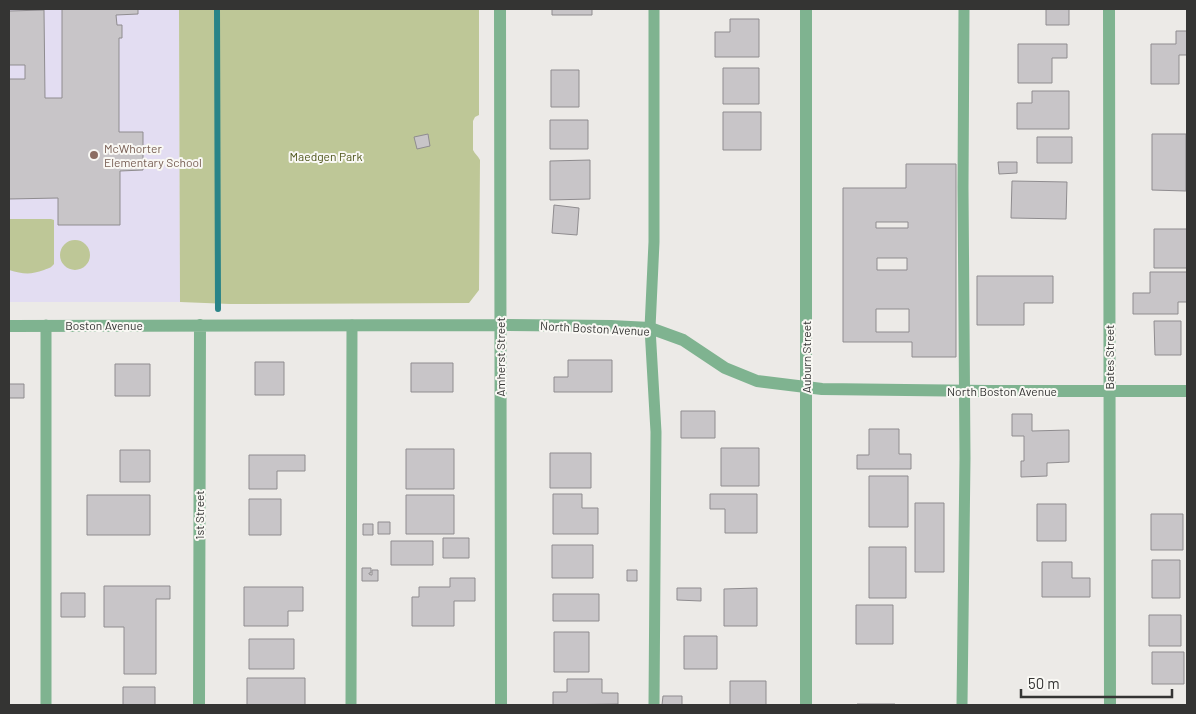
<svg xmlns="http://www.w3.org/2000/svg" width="1196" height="714" font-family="Barlow,sans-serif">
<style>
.education{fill:#e3ddf2}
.green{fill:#bec797}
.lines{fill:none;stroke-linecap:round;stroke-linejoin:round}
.stream{stroke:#298488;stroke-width:6}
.building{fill:#c8c5c8;stroke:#8f8c8f;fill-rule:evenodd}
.lane{stroke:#7fb390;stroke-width:11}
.street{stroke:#7fb390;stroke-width:12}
.education-dot{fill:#8d6e63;stroke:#f9f8f4;stroke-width:2}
.labels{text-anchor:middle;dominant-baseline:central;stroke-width:4;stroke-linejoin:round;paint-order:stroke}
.education-label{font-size:12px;fill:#785e54;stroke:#f9f8f4;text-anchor:start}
.park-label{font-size:12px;fill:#4d551a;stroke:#f9f8f4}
.street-label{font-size:12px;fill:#343433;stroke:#f9f8f4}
</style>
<rect width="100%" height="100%" fill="#eceae7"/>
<path class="education" d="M 9,9 L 179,9 L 180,302 L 9,302 Z"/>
<path class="green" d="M 179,9 L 479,9 L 479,115 L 475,117 L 473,121 L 473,150 C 475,154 478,156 480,160 L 479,290 L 469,303 L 230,304 L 180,302 Z
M 9,219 L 51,219 L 54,220 L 54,264 C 51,268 49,268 44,270 C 30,275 23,274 9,270 Z
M60 255a15 15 0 1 1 30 0a15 15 0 1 1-30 0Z"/>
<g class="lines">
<path class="stream" d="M 217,9 L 218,309"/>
</g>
<path class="building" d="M 62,9 L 138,9 L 138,14 L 116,15 L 117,25 L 122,25 L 122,38 L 119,38 L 119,132 L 143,132 L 143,170 L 120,171 L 120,225 L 58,225 L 58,198 L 9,199 L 9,79 L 25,79 L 25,65 L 9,65 L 9,11 L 44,10 L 45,98 L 62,98 Z
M 552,9 L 592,9 L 592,15 L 552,15 Z
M 1046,9 L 1069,9 L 1069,25 L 1046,25 Z
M 730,19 L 759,19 L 759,57 L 715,57 L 715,32 L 730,32 Z
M 1176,31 L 1187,31 L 1187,55 L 1179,55 L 1179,84 L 1151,84 L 1151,44 L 1176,44 Z
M 1018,44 L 1067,44 L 1067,58 L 1052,58 L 1052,83 L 1018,83 Z
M 723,68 L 759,68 L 759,104 L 723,104 Z
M 551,70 L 579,70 L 579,107 L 551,107 Z
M 1032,91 L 1069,91 L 1069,129 L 1017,129 L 1017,103 L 1032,103 Z
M 723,112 L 761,112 L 761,150 L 723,150 Z
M 550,120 L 588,120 L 588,149 L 550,149 Z
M 428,134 L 430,146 L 417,149 L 414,137 Z
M 1152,134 L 1186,134 L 1186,191 L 1152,190 Z
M 1037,137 L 1072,137 L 1072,163 L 1037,163 Z
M 590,160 L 590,199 L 550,200 L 550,161 Z
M 998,162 L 1017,162 L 1017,173 L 999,174 Z
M 906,164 L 956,164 L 956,357 L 912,357 L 912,342 L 843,342 L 843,188 L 906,188 ZM 876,222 L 908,222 L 908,228 L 876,228 ZM 877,258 L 907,258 L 907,270 L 877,270 ZM 876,309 L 909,309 L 909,332 L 876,332 Z
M 1012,181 L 1067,182 L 1066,219 L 1011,218 Z
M 554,205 L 579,208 L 577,235 L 552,233 Z
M 1154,229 L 1187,229 L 1187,268 L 1154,268 Z
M 1150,272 L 1187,272 L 1187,302 L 1178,302 L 1178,314 L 1133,314 L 1133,293 L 1150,293 Z
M 977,276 L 1053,276 L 1053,303 L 1024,303 L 1024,325 L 977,325 Z
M 1154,321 L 1181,321 L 1181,355 L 1155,355 Z
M 568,360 L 612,360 L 612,392 L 554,392 L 554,377 L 568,377 Z
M 255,362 L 284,362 L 284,395 L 255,395 Z
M 411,363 L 453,363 L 453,392 L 411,392 Z
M 115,364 L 150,364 L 150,396 L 115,396 Z
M 9,384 L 24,384 L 24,398 L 9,398 Z
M 681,411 L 715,411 L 715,438 L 681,438 Z
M 1012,414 L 1032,414 L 1032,431 L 1069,430 L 1069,462 L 1047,463 L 1047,476 L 1021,477 L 1021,461 L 1024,461 L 1024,436 L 1012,436 Z
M 869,429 L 899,429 L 899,454 L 911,454 L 911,469 L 857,469 L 857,455 L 869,455 Z
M 721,448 L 759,448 L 759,486 L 721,486 Z
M 406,449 L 454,449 L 454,489 L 406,489 Z
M 120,450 L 150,450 L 150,482 L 120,482 Z
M 550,453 L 591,453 L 591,488 L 550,488 Z
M 249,455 L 305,455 L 305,471 L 277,471 L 277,489 L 249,489 Z
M 869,476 L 908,476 L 908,527 L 869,527 Z
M 553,494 L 582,494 L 582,508 L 598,508 L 598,534 L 553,534 Z
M 710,494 L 757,494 L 757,533 L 725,533 L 725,509 L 710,509 Z
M 87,495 L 150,495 L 150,535 L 87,535 Z
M 406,495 L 454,495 L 454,534 L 406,534 Z
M 249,499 L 281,499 L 281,535 L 249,535 Z
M 915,503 L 944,503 L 944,572 L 915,572 Z
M 1037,504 L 1066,504 L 1066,541 L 1037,541 Z
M 1151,514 L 1183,514 L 1183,550 L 1151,550 Z
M 378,522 L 390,522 L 390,534 L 378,534 Z
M 363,524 L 373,524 L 373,535 L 363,535 Z
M 443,538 L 469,538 L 469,558 L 443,558 Z
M 391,541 L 433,541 L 433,565 L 391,565 Z
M 552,545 L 593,545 L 593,578 L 552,578 Z
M 869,547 L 906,547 L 906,598 L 869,598 Z
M 1152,560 L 1180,560 L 1180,598 L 1152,598 Z
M 1042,562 L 1072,562 L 1072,578 L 1090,578 L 1090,597 L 1042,597 Z
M 362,568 L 371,568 L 371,573 L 369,573 L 369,574 L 371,575 L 372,575 L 372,570 L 378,570 L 378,581 L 362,581 Z
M 627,570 L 637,570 L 637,581 L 627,581 Z
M 450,578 L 475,578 L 475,601 L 454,601 L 454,626 L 412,626 L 412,597 L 419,597 L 419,587 L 450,587 Z
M 104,586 L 170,586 L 170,599 L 156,599 L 156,674 L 124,674 L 124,627 L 104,627 Z
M 244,587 L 303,587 L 303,611 L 288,611 L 288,626 L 244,626 Z
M 677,588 L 701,588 L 701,601 L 677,600 Z
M 757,588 L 757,626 L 724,626 L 724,589 Z
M 61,593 L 85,593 L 85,617 L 61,617 Z
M 553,594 L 599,594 L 599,621 L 553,621 Z
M 856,605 L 893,605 L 893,644 L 856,644 Z
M 1149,615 L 1181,615 L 1181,646 L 1149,646 Z
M 554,632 L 589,632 L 589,672 L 554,672 Z
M 684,636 L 717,636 L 717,669 L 684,669 Z
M 249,639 L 294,639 L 294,669 L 249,669 Z
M 1152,652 L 1184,652 L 1184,684 L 1152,684 Z
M 247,678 L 305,678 L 305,705 L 247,705 Z
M 567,679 L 602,679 L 602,693 L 618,693 L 618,704 L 553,705 L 553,692 L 567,692 Z
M 730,681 L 766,681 L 766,705 L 730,705 Z
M 123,687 L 155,687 L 155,705 L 123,705 Z
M 663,696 L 682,696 L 682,705 L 662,705 Z
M 857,704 L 895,704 L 895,705 L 857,705 Z"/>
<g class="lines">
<path class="lane" d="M 654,9 L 654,242 L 650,328 L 656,432 L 654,705
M 46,325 L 46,705
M 351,705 L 352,325
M 962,705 L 965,458 L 963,187 L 964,9"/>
<path class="street" d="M 500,9 L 501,705
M 806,9 L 806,705
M 1109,9 L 1110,705
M 9,326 L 500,325 L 611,326 L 650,328 L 683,340 L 725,368 L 757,381 L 822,389 L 989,391 L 1187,391
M 199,705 L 200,325"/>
</g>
<circle class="education-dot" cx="94" cy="155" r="5"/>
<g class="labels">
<g class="education-label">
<text x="104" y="148">McWhorter<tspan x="104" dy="14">Elementary School</tspan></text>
</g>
<g class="park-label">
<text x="326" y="156">Maedgen Park</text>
</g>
<g class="street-label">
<text x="104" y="325">Boston Avenue</text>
<text transform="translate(595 328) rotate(3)">North Boston Avenue</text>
<text transform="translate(500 357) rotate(-90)">Amherst Street</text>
<text transform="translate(806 357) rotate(-90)">Auburn Street</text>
<text transform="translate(1109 357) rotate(-90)">Bates Street</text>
<text x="1002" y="391">North Boston Avenue</text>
<text transform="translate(199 515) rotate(-90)">1st Street</text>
</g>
</g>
<rect width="1196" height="714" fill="none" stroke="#343433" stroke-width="20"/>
<path d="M1021 689v8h151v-8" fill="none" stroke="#343433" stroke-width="2.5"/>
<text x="1028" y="689" font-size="15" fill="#343433" stroke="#f9f8f4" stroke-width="4" paint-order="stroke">50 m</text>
</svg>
